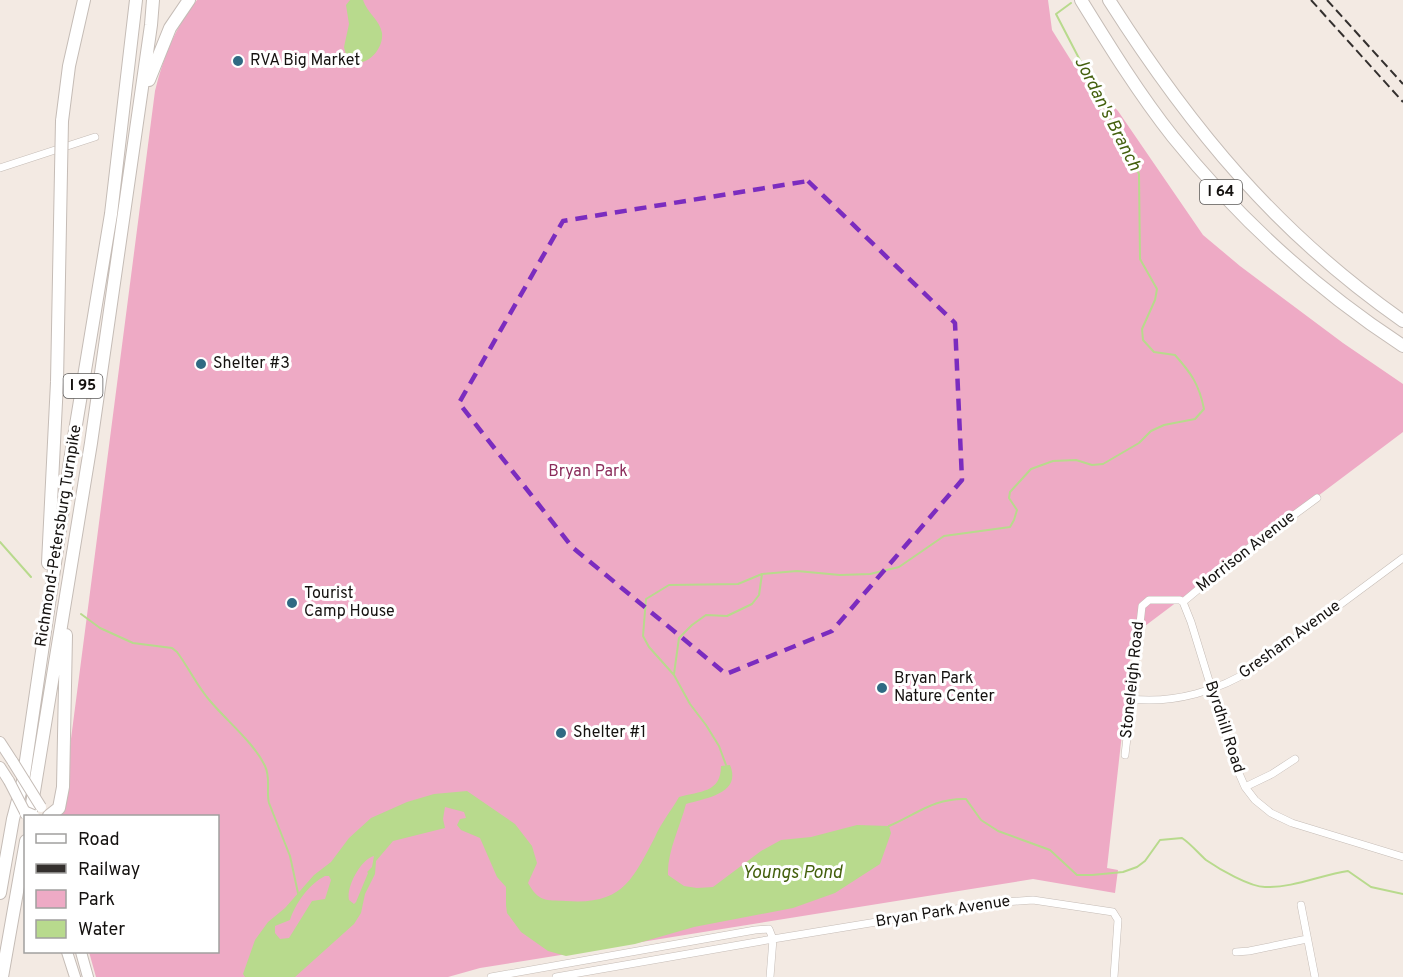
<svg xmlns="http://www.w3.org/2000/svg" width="1403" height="977" font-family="Overpass,sans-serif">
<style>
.green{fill:#eeaac5}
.water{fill:#b8da8d;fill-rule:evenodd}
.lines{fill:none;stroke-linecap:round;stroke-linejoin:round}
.stream{stroke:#b8da8d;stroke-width:2}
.minor-casing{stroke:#c5bcb6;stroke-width:8}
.primary-casing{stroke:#c5bcb6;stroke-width:12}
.motorway-casing{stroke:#c5bcb6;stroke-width:14}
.minor{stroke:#fff;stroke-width:7}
.primary{stroke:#fff;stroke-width:10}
.motorway{stroke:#fff;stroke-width:12}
.rail{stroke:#34302e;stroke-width:2;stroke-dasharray:9 4.5;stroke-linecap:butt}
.primary-bridge-casing{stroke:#c5bcb6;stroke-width:12;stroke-linecap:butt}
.motorway-bridge-casing{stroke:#c5bcb6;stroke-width:14;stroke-linecap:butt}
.primary-bridge{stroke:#fff;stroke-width:10}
.motorway-bridge{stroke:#fff;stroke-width:12}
.marked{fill:none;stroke:#7b2cbf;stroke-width:4.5;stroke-dasharray:12 8;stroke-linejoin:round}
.poi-dot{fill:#306a83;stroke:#fff;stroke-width:2}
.labels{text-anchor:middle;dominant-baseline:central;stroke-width:6;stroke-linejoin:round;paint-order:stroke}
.shield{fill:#fff;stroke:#5b5958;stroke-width:1.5}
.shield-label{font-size:15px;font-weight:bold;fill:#151210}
.poi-label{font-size:16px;fill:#151210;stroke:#fff;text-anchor:start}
.park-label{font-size:16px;fill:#8b2c5b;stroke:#fff}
.street-label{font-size:16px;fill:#151210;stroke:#fff}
.water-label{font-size:18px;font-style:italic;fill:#44600e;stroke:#fff}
</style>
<rect width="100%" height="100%" fill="#f3eae3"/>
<path class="green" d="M 197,0 L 1048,0 L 1052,30 L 1072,62 L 1118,111 L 1203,235 L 1240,266 L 1343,343 L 1403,384 L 1403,432 L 1133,635 L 1107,868 L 1118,870 L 1115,893 L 1033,879 L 480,968 L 448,977 L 96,977 L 89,952 L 218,952 L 218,816 L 61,816 L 155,91 C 163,58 175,27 197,0 Z"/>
<path class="water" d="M 350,0 L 363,0 C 367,13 380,20 382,33 C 384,50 364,71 347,59 L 344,47 L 349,24 L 346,5 Z
M 730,765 C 742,794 705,798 686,804 C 680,827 667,852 668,875 L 684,886 L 697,888 L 713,887 L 761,851 L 781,840 L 811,837 L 857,825 L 889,826 L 891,833 L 880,864 L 835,893 L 793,908 L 694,927 L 635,944 L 566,956 L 548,951 L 521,932 L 507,913 L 506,905 L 506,887 L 497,877 L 480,838 L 461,830 L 457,825 L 460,819 L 466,818 L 464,812 L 445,807 L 443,819 L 445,828 L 393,841 L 376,861 L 375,874 L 365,894 L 361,913 L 354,924 L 295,977 L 245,977 L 243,974 L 255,940 L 268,922 L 285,908 L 314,875 L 331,862 L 349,838 L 371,818 L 407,802 L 434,794 L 467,791 L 515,824 L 532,846 L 537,863 L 528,883 C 539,902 545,900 566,901 C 622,905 632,881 655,837 C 661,823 671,811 679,797 C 700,791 721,793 721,766 ZM 374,856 L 372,867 L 367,872 L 368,873 L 356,902 L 354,904 L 349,900 C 346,887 361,859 374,856 ZM 325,876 L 329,876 L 331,880 L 325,899 L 312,901 L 289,938 L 280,939 L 275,933 L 275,926 L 290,920 C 295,904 309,884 325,876 Z"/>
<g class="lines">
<path class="stream" d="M 0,542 L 31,577
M 81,614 L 100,628 L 133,643 L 172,648 L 177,652 C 189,668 198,688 211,702 C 228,722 254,743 265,766 C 271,778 266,791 269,803 L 290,856 L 298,893
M 674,674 L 679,638 L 692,625 L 706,615 L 727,616 L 752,604 L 759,595 L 762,574
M 726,765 L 719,746 L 706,725 L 690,704 L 674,675 L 649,647 L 643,636 L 646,599 L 669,585 L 738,584 L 762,574 L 797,571 L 840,575 L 870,574 L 899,567 L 944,536 L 1010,527 L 1014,520 L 1017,510 L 1009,498 L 1010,492 L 1031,469 L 1053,461 L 1076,460 L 1092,465 L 1103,464 L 1139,443 L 1151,431 L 1164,425 L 1195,419 L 1204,409 C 1199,384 1191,373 1175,355 L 1154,352 L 1143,340 L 1142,329 L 1155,300 L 1157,289 L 1140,259 L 1139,174 L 1056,14 L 1071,3
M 889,826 C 917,814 934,798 966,799 L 981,820 L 998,831 L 1050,850 L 1077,875 L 1092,875 L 1123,872 L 1137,867 L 1145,861 L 1160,840 L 1182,838 C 1191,844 1198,853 1206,860 C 1219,869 1250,887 1265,887 C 1293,888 1321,875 1348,871 L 1371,887 L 1403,894"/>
<g class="minor-casing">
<path id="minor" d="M 0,168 L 95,137
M 1183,602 L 1191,622 L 1234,762 L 1245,787 L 1255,800 L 1271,813 L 1292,823 L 1403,857
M 1183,602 L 1242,553 L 1317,498
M 1130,699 C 1174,704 1219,691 1256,667 L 1403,558
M 1125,755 L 1142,606 L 1149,600 L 1180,600 L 1183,602
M 1245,787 L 1272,774 L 1295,759
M 1301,905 L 1315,977
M 1236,952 L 1249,951 L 1307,939
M 491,977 L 755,930 L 769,929 L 773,939 L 770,977
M 556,977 L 773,939 L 992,903 L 1033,900 L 1113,912 L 1118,920 L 1114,977"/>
</g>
<g class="primary-casing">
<path id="primary" d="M 0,742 L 13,762
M 0,767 L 9,781
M 67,952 L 75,977
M 81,952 L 88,977"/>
</g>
<g class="motorway-casing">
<path id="motorway" d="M 1081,0 C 1110,47 1139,94 1173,137 C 1238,218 1316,289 1403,346
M 1109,0 C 1191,129 1277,233 1403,321
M 149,80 L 170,28 L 189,0
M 62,121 L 69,66 L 84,0
M 48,563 L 57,382 L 61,171
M 30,816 L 91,443 L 151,25 L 153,0
M 49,816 L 59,808 L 63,787 L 66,635
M 0,893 L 13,819 L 23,781 L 70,461 L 111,214 L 136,0
M 2,977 L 26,841"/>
</g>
<use href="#minor" class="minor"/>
<use href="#primary" class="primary"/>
<use href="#motorway" class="motorway"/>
<path class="rail" d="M 1311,0 L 1403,102
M 1327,0 L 1403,84"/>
<g class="primary-bridge-casing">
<path id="primary-bridge" d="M 13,762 L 41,807
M 9,781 L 27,816"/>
</g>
<g class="motorway-bridge-casing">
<path id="motorway-bridge" d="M 61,171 L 62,121
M 26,813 L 33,816"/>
</g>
<use href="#primary-bridge" class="primary-bridge"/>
<use href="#motorway-bridge" class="motorway-bridge"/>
</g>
<path class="marked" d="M 808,181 L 955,323 L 962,480 L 832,631 L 726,674 L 572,547 L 459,403 L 563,221 Z"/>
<g class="poi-dot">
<circle cx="238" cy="61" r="6"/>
<circle cx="201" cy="364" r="6"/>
<circle cx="292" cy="603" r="6"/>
<circle cx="882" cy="688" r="6"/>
<circle cx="561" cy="733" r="6"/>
</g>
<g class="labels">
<g class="shield">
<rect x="1200" y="180" width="42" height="24" rx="4.5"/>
<rect x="63.5" y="374" width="39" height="24" rx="4.5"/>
</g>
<g class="shield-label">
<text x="1221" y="192">I 64</text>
<text x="83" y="386">I 95</text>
</g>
<g class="poi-label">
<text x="250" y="61">RVA Big Market</text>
<text x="213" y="364">Shelter #3</text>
<text x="304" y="594">Tourist<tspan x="304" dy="18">Camp House</tspan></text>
<text x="894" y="679">Bryan Park<tspan x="894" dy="18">Nature Center</tspan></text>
<text x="573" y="733">Shelter #1</text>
</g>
<g class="park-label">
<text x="588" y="472">Bryan Park</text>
</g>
<g class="street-label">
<text transform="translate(59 536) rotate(-81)">Richmond-Petersburg Turnpike</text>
<text transform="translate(1246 552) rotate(-38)">Morrison Avenue</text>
<text transform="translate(1290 640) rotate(-36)">Gresham Avenue</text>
<text transform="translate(1133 680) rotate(-84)">Stoneleigh Road</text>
<text transform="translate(1224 727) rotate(72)">Byrdhill Road</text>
<text transform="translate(943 912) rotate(-9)">Bryan Park Avenue</text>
</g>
<g class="water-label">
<text transform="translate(1107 114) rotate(63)">Jordan's Branch</text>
<text x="792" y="873">Youngs Pond</text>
</g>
</g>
<rect x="24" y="815" width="195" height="138" fill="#ffffff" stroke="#a1a09f" stroke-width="1.5"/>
<rect x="36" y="834" width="30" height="9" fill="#ffffff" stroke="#a1a09f" stroke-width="1.5"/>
<text x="78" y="845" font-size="18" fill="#151210">Road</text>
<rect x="36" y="864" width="30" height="9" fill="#34302e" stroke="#a1a09f" stroke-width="1.5"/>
<text x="78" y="875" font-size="18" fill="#151210">Railway</text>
<rect x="36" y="890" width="30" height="18" fill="#eeaac5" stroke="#a1a09f" stroke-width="1.5"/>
<text x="78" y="905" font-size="18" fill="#151210">Park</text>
<rect x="36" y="920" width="30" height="18" fill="#b8da8d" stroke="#a1a09f" stroke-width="1.5"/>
<text x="78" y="935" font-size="18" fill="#151210">Water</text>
</svg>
